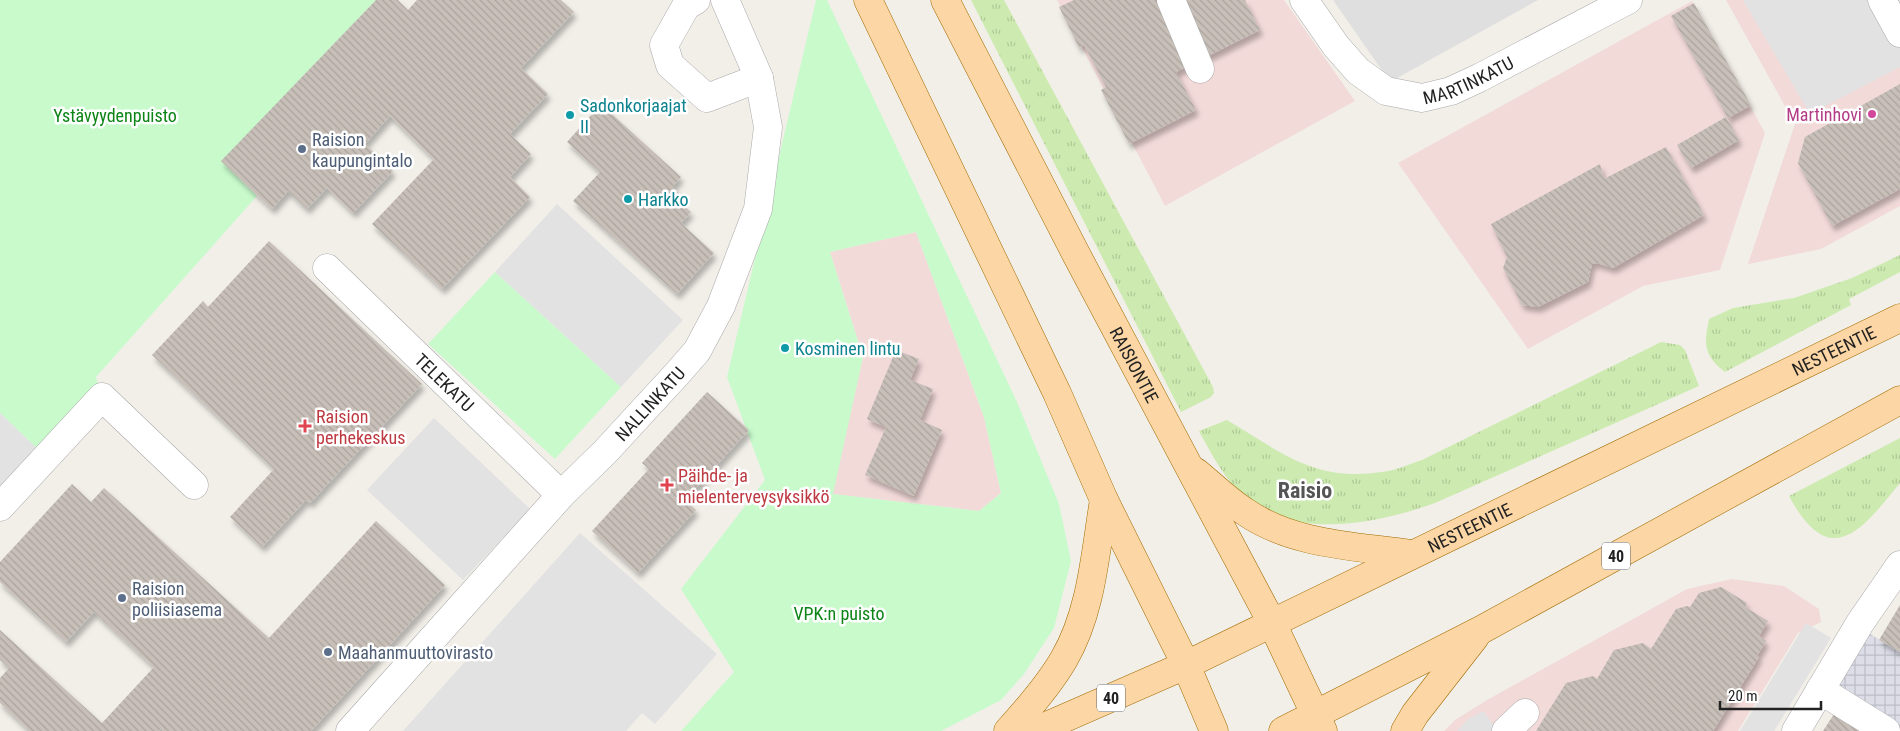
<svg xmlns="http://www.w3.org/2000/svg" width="1900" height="731" font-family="'Roboto Condensed',sans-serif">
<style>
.residential{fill:#e0dfdf}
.commercial{fill:#f2dad9}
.grass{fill:url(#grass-tufts)}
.park{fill:#c8facc;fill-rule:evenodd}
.parking{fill:#e2e2e2}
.plaza{fill:url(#plaza-grid)}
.building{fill:url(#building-back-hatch);filter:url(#shadow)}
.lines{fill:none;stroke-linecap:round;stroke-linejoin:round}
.minor-casing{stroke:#a9a9a9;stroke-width:29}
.major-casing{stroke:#a06b00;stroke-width:29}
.minor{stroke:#fff;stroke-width:28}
.major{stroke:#fcd6a4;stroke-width:28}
.hotel-dot{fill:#d1479c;stroke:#fff;stroke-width:2}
.culture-dot{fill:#0f9aa8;stroke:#fff;stroke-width:2}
.service-dot{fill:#5c6f8a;stroke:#fff;stroke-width:2}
.health-dot{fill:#e0444e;stroke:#fff;stroke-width:2}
.labels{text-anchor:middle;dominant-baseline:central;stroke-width:5;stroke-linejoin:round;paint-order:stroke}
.shield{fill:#fff;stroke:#646464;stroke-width:1}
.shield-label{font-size:16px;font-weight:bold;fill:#222}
.street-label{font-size:18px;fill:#222;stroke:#fff}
.culture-label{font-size:18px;fill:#0d838f;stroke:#fff;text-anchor:start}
.hotel-label{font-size:18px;fill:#b23c85;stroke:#fff;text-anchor:end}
.park-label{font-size:18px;fill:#0c8416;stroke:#fff}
.service-label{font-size:18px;fill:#4e5e75;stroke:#fff;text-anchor:start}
.health-label{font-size:18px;fill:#be3a42;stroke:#fff;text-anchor:start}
.district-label{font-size:22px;font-weight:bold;fill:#555;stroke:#fff}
</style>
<defs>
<pattern id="grass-tufts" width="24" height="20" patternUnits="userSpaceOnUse" patternTransform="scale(1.25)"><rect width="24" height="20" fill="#cdebb0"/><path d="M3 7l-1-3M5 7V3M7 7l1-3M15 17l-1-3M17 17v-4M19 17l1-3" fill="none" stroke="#b0c997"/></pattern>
<pattern id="plaza-grid" width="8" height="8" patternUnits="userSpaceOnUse" patternTransform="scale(1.25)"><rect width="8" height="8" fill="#dddde8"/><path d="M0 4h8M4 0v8" fill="none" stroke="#bdbdc7"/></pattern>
<pattern id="building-back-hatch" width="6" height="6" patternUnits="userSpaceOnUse" patternTransform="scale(1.25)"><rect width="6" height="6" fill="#c7bfb8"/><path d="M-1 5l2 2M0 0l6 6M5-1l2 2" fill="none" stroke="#aba49e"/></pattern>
<filter id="shadow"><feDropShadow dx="3" dy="5.5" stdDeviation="2.5" flood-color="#0004"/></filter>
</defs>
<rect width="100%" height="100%" fill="#f2efe9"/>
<path class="residential" d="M 1333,0 L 1538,0 L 1390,82 Z"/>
<path class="commercial" d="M 1057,0 L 1284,0 L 1355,101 L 1165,206 Z
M 1726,0 L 1900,0 L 1900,206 L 1821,249 L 1748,264 L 1795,124 Z
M 1692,1 L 1765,133 L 1720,270 L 1643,286 L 1528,349 L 1398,163 Z
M 916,232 L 984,417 L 1001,493 L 979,511 L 832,494 L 863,357 L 830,252 Z
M 1732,579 L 1784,586 L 1819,609 L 1821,622 L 1798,633 L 1738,731 L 1444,731 L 1455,720 L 1487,700 L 1687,589 Z"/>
<path class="grass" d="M 971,0 L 1004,0 L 1213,387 L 1214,393 L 1211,397 L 1181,412 Z
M 1900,255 L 1900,272 L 1849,299 L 1851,305 L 1725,372 C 1703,355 1704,344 1709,319 L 1733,308 L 1794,298 L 1852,278 Z
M 1661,342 L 1680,345 L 1685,350 L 1699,386 L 1435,503 C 1383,522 1303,539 1253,504 C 1228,486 1213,457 1199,431 L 1227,420 C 1281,452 1314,482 1382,472 C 1395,471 1409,464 1422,460 Z
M 1900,438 L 1900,483 C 1861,531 1830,572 1789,496 Z"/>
<path class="park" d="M 0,0 L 376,0 L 222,161 L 257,196 L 96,377 L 102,397 L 46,457 L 0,413 Z
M 816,0 L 827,0 L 1017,402 L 1059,504 L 1071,561 L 1054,628 L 1024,674 L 1001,700 L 941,731 L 681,731 L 734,672 L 681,589 L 765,480 L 727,377 ZM 916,232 L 984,417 L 1001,493 L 979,511 L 833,494 L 863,357 L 830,252 Z
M 495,272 L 621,387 L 555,459 L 428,344 Z"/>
<path class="parking" d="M 1743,0 L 1900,0 L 1900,67 L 1810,114 Z
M 557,204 L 683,320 L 621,387 L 495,272 Z
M 0,413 L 46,457 L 0,507 Z
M 434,418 L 530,509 L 463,580 L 367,490 Z
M 580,533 L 717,654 L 655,724 L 642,713 L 626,731 L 403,731 Z
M 1806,623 L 1831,638 L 1774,731 L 1740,731 Z
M 1483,711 L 1498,731 L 1457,731 L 1467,720 Z"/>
<path class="plaza" d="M 1870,634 L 1900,652 L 1900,731 L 1861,731 L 1825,709 Z"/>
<path class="building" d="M 376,0 L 398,0 L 408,10 L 417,0 L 561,0 L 574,12 L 521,68 L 548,94 L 510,134 L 531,154 L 510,177 L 530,197 L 442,289 L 372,224 L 434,159 L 390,116 L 365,144 L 393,171 L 353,213 L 327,188 L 307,209 L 288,191 L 272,209 L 221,161 Z
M 1074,0 L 1245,0 L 1260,30 L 1176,72 L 1196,110 L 1129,144 L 1101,90 L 1106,87 L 1084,45 L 1079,48 L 1059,7 Z
M 1694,3 L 1751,105 L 1728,118 L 1671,16 Z
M 1900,84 L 1900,189 L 1832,226 L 1798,163 L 1805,137 Z
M 601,104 L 681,177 L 672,187 L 682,196 L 678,201 L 691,212 L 681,223 L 714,253 L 677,294 L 573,201 L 600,172 L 567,142 Z
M 1726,117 L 1739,140 L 1691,168 L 1677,145 Z
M 1666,147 L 1704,215 L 1613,268 L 1597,263 L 1592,264 L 1588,282 L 1538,307 L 1522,305 L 1503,268 L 1507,257 L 1491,224 L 1600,164 L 1604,179 Z
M 269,241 L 422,384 L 310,503 L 306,500 L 262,547 L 230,517 L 274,469 L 152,355 L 203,301 L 208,307 Z
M 896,350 L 919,359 L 910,380 L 933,389 L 920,420 L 942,430 L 914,496 L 865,475 L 886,427 L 867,419 Z
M 707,392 L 749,430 L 685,500 L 696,510 L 638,573 L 592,531 L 649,469 L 642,463 Z
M 72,484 L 91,502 L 104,488 L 269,638 L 376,521 L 445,585 L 311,731 L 163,731 L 161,729 L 159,731 L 30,731 L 0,703 L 0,678 L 9,668 L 0,660 L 0,630 L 102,723 L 154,667 L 94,612 L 66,642 L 0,582 L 0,562 Z
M 1721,587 L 1747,603 L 1745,607 L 1768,621 L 1759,636 L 1766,641 L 1757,656 L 1759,657 L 1713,731 L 1536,731 L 1566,683 L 1593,676 L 1597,679 L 1614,650 L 1643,643 L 1651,649 L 1676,609 L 1687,606 L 1690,607 L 1699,593 Z
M 1900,605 L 1900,652 L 1879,640 Z
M 1834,714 L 1861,731 L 1823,731 Z"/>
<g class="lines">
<g class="minor-casing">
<g id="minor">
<path d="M 696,0 L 686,6 L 664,45 L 670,65 L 707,98 L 759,78"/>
<path d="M 1171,0 L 1200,69"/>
<path id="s1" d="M 1304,0 L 1336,46 L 1358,71 L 1386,91 L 1422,98 L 1451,91 L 1479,78 L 1628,0"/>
<path d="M 1882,0 L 1900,33"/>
<path id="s2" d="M 327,268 L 561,495"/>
<path d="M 0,507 L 102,397 L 194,485"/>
<path d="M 1820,690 L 1886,731"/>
<path id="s3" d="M 350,731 L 561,495 L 605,452 L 676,375 L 697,351 L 721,306 L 758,209 L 768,127 L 759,78 L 725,0"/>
<path d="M 1506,731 L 1525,713"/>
<path d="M 1796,731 L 1860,623 L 1900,565"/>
</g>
</g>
<g class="major-casing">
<g id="major">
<path d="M 868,0 L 1057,393 L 1104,500 L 1186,665 L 1214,731"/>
<path id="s4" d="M 945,0 L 1076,254 L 1272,623 L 1323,731"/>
<path d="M 1196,472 C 1212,485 1227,500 1244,511 C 1292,545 1356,546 1411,554"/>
<path d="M 1008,731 C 1028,709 1049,685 1064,659 C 1092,611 1095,553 1104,500"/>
<path id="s5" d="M 1035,731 L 1186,665 L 1900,318"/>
<path d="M 1283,731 L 1481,630 L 1900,400"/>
<path d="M 1405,731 L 1415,714 L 1475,637"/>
</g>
</g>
<use href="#minor" class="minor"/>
<use href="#major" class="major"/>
</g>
<circle class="hotel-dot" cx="1872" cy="114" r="5"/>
<g class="culture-dot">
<circle cx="570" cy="115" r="5"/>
<circle cx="628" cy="199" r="5"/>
<circle cx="785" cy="348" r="5"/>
</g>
<g class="service-dot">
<circle cx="302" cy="149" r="5"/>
<circle cx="122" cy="598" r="5"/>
<circle cx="328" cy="652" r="5"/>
</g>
<g class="health-dot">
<path d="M302.5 418.5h5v5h5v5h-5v5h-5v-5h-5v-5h5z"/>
<path d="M664.5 477.5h5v5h5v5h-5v5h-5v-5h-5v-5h5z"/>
</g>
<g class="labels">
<g class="shield">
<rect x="1602" y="542.5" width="28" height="27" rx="4"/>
<rect x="1097" y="684.5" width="28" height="27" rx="4"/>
</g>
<g class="shield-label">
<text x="1616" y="556">40</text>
<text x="1111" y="698">40</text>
</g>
<g class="street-label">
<text stroke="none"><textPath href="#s1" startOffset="210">MARTINKATU</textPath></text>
<text stroke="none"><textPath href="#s5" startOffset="885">NESTEENTIE</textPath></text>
<text stroke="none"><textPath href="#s4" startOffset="411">RAISIONTIE</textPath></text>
<text stroke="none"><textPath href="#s2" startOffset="164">TELEKATU</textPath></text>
<text stroke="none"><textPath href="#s3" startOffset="444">NALLINKATU</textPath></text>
<text stroke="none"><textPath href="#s5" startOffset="480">NESTEENTIE</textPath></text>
</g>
<g class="culture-label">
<text x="580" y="105">Sadonkorjaajat<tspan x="580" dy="21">II</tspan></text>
<text x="638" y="199">Harkko</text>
<text x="795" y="348">Kosminen lintu</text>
</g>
<g class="hotel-label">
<text x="1862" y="114">Martinhovi</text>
</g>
<g class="park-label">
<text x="115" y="115">Ystävyydenpuisto</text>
<text x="839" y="613">VPK:n puisto</text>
</g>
<g class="service-label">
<text x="312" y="139">Raision<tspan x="312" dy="21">kaupungintalo</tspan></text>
<text x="132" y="588">Raision<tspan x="132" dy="21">poliisiasema</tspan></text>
<text x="338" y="652">Maahanmuuttovirasto</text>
</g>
<g class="health-label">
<text x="316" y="416">Raision<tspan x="316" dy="21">perhekeskus</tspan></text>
<text x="678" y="475">Päihde- ja<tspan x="678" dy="21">mielenterveysyksikkö</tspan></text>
</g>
<g class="district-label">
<text x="1305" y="490">Raisio</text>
</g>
</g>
<path d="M1720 701v8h101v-8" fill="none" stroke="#222222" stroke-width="2.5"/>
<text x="1728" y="701" font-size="15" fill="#222222" stroke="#ffffff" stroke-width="4" paint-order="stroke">20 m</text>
</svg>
